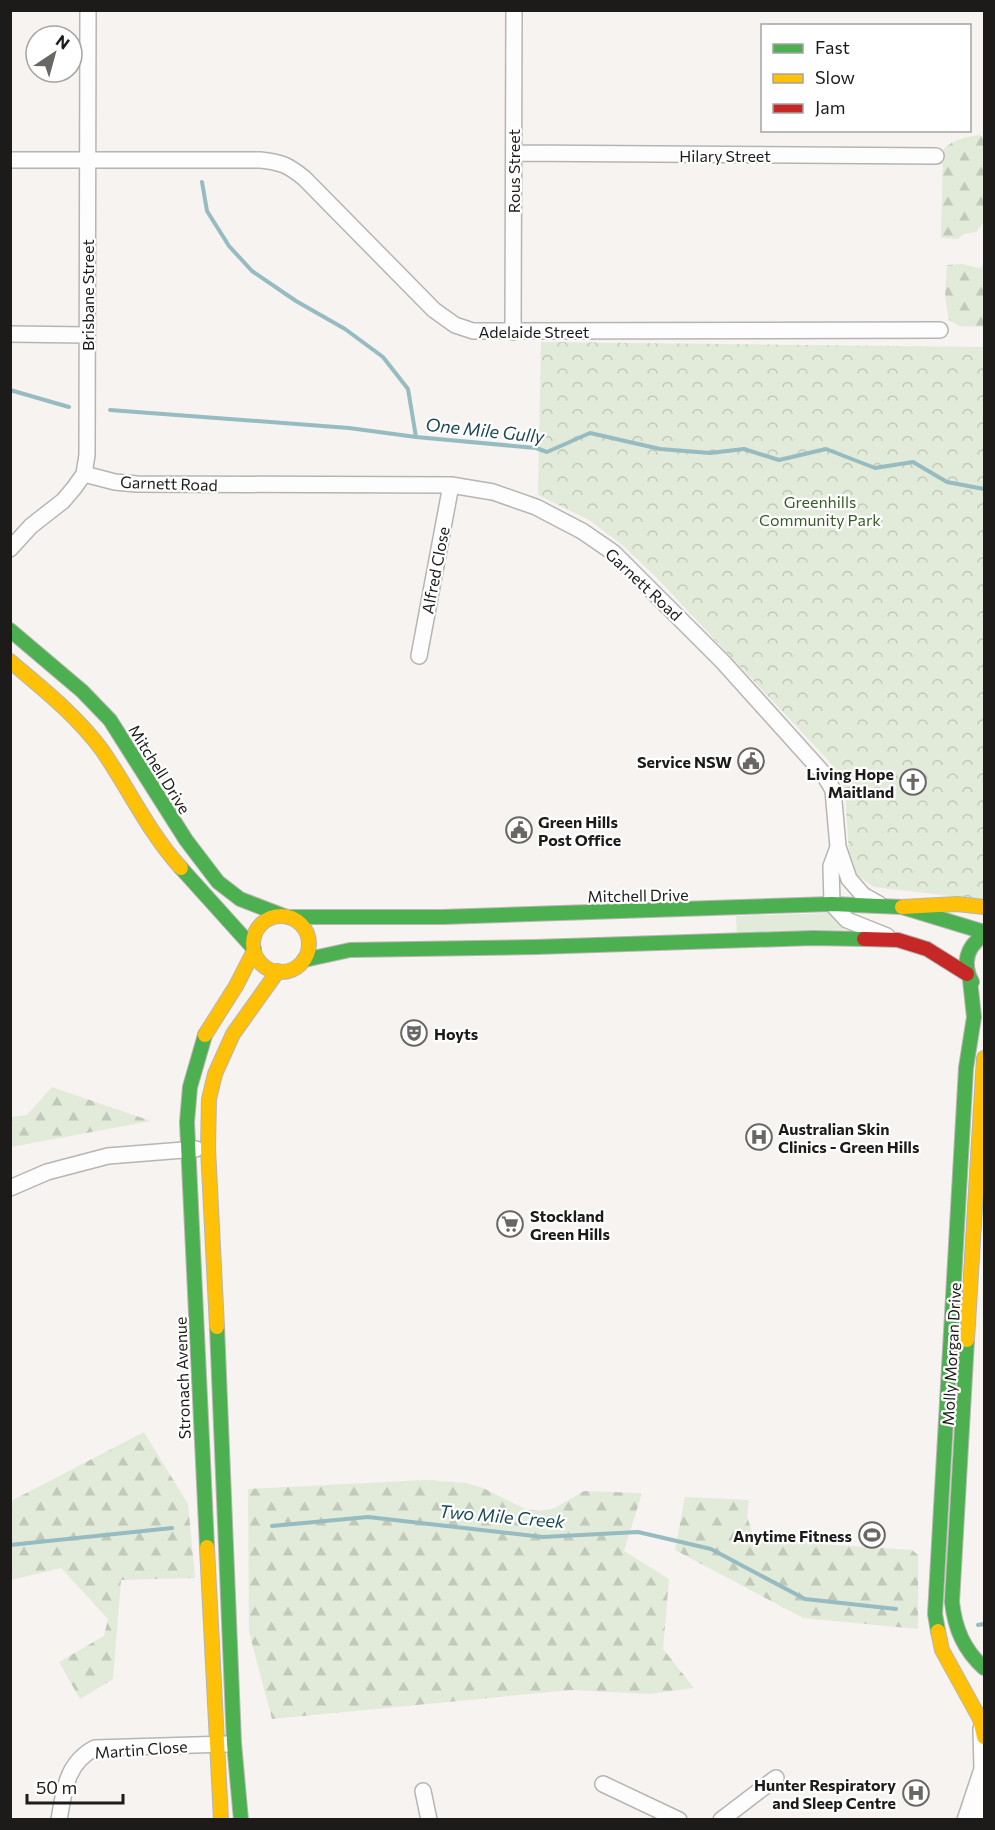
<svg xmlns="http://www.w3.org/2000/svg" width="995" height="1830" font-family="Commissioner,sans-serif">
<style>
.green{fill:#e2ebda}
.forest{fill:url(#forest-firs)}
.park{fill:url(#park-crowns)}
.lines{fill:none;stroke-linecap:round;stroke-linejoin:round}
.stream{stroke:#96bbc0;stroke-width:4}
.street-casing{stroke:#b7b5b2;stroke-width:18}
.fast-casing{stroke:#b7b5b2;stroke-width:16}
.slow-casing{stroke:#b7b5b2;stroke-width:16}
.jam-casing{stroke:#b7b5b2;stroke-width:16}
.street{stroke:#fefdfd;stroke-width:15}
.fast{stroke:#4caf50;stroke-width:14}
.slow{stroke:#ffc107;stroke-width:14}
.jam{stroke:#c62828;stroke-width:14}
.labels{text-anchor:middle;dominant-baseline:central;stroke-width:4.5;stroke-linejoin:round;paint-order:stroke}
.street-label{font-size:16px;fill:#1c1b19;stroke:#fff}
.park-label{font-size:16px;fill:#385b28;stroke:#fff}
.poi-label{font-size:16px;font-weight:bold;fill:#1c1b19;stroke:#fff;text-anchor:end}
.water-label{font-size:18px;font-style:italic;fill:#194951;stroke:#fff}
</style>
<defs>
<pattern id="forest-firs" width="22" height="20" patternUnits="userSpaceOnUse" patternTransform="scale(1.5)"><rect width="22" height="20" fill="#e2ebda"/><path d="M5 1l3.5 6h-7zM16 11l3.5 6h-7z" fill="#c1c9ba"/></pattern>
<pattern id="park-crowns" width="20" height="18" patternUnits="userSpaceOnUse" patternTransform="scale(1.5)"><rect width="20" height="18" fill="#e2ebda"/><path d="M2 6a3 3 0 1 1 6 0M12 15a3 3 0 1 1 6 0" fill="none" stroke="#c1c9ba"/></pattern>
</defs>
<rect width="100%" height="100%" fill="#f6f3f0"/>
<path class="green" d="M 831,913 L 851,929 L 737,935 L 736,916 Z"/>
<path class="forest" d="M 979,135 L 984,137 L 984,222 L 976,232 L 964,234 L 958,239 L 941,238 L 943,150 C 953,139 966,137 979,135 Z
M 962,264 L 979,268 L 984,266 L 984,327 L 959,326 L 949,320 L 945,297 L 947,265 Z
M 52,1087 L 151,1121 L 11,1147 L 11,1117 L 27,1115 Z
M 144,1432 L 188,1504 L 195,1578 L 121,1580 L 113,1679 L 80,1699 L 59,1662 L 104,1636 L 108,1619 L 61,1568 L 11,1580 L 11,1501 Z
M 425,1480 L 467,1483 L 483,1488 L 525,1509 L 540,1511 L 555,1508 L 584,1491 L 642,1493 L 624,1551 L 669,1579 L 663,1649 L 694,1688 L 650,1694 L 571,1690 L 272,1719 L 249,1632 L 248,1489 Z
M 685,1497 L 749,1500 L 747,1516 L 752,1532 L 775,1541 L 912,1550 L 918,1555 L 918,1629 L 803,1618 L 675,1550 Z"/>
<path class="park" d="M 541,342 L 984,347 L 984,900 L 874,887 L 855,874 L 849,853 L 845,792 L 839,777 L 828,760 L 655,576 L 621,544 L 589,520 L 538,495 Z"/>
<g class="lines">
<path class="stream" d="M 202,182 L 207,211 L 229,246 L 252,271 L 296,301 L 345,329 L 383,357 L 408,389 L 416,437
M 10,390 L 69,407
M 110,410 L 349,428 L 416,437 L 536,448 L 547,452 L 590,433 L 660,449 L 710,453 L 744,449 L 779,460 L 826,449 L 875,468 L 913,462 L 947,482 L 984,489
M 272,1526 L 368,1517 L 543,1537 L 638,1532 L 711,1549 L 805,1599 L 896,1609
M 10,1545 L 172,1528
M 978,1625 L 984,1624"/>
<g class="street-casing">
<path id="street" d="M 514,153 L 936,156
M 10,160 L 260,160 C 281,162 288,165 304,178 L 434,310 L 455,325 L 473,331 L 940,330
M 513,332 L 514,10
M 10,334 L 87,335
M 84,474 L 115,482 L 137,484 L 451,485 L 493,492 L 536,507 L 582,531 L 614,553 L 723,662 L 823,773 L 833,790 L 838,847 L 849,879 L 863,895 L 879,904
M 10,549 L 31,526 L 63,501 L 74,488 L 84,474 L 87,455 L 88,10
M 419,656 L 451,485
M 838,847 L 831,866 L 832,904 L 847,920 L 887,936
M 10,1188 L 47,1172 L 108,1156 L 196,1149
M 603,1784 L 679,1820
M 423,1791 L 429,1820
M 59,1820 C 64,1791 66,1763 95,1748 L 227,1744
M 721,1820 L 776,1778
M 965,1820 L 982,1769 L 981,1729
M 976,1820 L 984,1798"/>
</g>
<g class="fast-casing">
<path id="fast" d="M 10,630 L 82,691 L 110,720 L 186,840 L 218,882 L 240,899 L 284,916
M 181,868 L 254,949
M 288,917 L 442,917 L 832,904 L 902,907 L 984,932
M 304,960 L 350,950 L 536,947 L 813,938 L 864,939
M 972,982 C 962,963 966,947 984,935
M 205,1035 L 190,1087 L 187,1122 L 207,1547
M 217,1327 L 234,1743 L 241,1820
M 967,1340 L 952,1602 C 955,1629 964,1650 984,1668
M 938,1631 L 935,1614 L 966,1068 L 974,1017 L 970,980"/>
</g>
<g class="slow-casing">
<path id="slow" d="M 10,661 C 43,689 76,715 102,750 C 129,789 149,833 181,868
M 902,907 L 957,904 L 984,907
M253 944a28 28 0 1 1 56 0a28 28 0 1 1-56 0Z
M 205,1035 L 236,986 L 254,951
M 217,1327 L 208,1148 L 209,1099 L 215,1074 L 233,1034 L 278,971
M 967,1340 L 984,1058
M 207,1547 L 221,1820
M 938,1631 L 942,1650 L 980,1719 L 984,1737"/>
</g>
<g class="jam-casing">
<path id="jam" d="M 864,939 L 898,940 L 927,949 L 967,974"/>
</g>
<use href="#street" class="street"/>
<use href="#fast" class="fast"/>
<use href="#slow" class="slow"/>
<use href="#jam" class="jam"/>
</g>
<defs>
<g id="civic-ring" transform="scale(1.35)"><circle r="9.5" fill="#fff" stroke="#686764" stroke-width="1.5"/><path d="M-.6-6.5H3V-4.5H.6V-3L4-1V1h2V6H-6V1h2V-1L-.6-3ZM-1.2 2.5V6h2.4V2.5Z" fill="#686764"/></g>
<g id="church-ring" transform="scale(1.35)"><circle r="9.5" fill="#fff" stroke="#686764" stroke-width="1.5"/><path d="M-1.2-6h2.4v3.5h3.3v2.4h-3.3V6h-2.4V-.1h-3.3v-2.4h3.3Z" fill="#686764"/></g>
<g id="theatre-ring" transform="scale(1.35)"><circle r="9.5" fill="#fff" stroke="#686764" stroke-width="1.5"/><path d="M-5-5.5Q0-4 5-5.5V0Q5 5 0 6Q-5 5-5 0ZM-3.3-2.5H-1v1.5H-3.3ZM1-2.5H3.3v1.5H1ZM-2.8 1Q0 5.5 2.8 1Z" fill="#686764"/></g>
<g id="hospital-ring" transform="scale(1.35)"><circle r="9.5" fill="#fff" stroke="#686764" stroke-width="1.5"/><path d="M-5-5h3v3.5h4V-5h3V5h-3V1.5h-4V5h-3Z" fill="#686764"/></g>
<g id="supermarket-ring" transform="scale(1.35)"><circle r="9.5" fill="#fff" stroke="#686764" stroke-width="1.5"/><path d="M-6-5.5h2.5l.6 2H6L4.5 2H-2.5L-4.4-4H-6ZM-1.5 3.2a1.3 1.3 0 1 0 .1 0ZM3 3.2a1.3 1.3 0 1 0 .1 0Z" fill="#686764"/></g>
<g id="stadium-ring" transform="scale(1.35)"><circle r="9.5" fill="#fff" stroke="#686764" stroke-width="1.5"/><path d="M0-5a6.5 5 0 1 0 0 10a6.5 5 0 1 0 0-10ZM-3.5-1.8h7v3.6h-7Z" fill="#686764"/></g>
</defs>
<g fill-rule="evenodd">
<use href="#civic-ring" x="751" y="761"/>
<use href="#church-ring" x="913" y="782"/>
<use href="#civic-ring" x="519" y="830"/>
<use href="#theatre-ring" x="414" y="1033"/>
<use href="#hospital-ring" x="759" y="1137"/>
<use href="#supermarket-ring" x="510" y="1224"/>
<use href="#stadium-ring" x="872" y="1535"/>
<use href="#hospital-ring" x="916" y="1793"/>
</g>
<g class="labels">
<g class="street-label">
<text x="725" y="155">Hilary Street</text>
<text transform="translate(513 171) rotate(-90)">Rous Street</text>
<text transform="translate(87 295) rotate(-90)">Brisbane Street</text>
<text x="534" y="331">Adelaide Street</text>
<text transform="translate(169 483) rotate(2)">Garnett Road</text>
<text transform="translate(435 570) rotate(-79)">Alfred Close</text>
<text transform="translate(644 584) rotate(43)">Garnett Road</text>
<text transform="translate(160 769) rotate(58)">Mitchell Drive</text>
<text transform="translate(638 895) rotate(-1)">Mitchell Drive</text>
<text transform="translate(951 1354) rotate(-87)">Molly Morgan Drive</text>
<text transform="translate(182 1378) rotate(-92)">Stronach Avenue</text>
<text transform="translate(141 1749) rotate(-4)">Martin Close</text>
</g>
<g class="park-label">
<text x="820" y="501">Greenhills<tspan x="820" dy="18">Community Park</tspan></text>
</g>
<g class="poi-label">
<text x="732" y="761">Service NSW</text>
<text x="894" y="773">Living Hope<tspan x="894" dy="18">Maitland</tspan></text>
<text x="538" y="821" text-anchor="start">Green Hills<tspan x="538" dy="18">Post Office</tspan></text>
<text x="434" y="1033" text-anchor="start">Hoyts</text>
<text x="778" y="1128" text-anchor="start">Australian Skin<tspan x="778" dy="18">Clinics - Green Hills</tspan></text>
<text x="530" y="1215" text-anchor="start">Stockland<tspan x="530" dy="18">Green Hills</tspan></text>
<text x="852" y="1535">Anytime Fitness</text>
<text x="896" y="1784">Hunter Respiratory<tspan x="896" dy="18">and Sleep Centre</tspan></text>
</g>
<g class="water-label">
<text transform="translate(485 430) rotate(6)">One Mile Gully</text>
<text transform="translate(502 1516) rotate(5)">Two Mile Creek</text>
</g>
</g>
<rect width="995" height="1830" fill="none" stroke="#1c1b19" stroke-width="24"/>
<rect x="761" y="24" width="210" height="108" fill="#ffffff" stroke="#a4a4a3" stroke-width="1.5"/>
<rect x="773" y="44" width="30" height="9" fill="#4caf50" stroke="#a4a4a3" stroke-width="1.5"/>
<text x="815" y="54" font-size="18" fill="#1c1b19">Fast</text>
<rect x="773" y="74" width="30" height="9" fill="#ffc107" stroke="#a4a4a3" stroke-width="1.5"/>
<text x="815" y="84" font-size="18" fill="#1c1b19">Slow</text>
<rect x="773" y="104" width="30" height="9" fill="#c62828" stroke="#a4a4a3" stroke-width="1.5"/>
<text x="815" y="114" font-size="18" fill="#1c1b19">Jam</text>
<g transform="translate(54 54) rotate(36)"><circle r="28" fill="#ffffff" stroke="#a4a4a3" stroke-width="1.5"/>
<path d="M0-4.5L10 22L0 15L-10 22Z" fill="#686764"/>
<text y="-9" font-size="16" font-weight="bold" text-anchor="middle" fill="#1c1b19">N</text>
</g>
<path d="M27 1794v9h96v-9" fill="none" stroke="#1c1b19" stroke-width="3"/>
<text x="36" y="1794" font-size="18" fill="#1c1b19" stroke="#ffffff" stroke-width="4.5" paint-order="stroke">50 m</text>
</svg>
